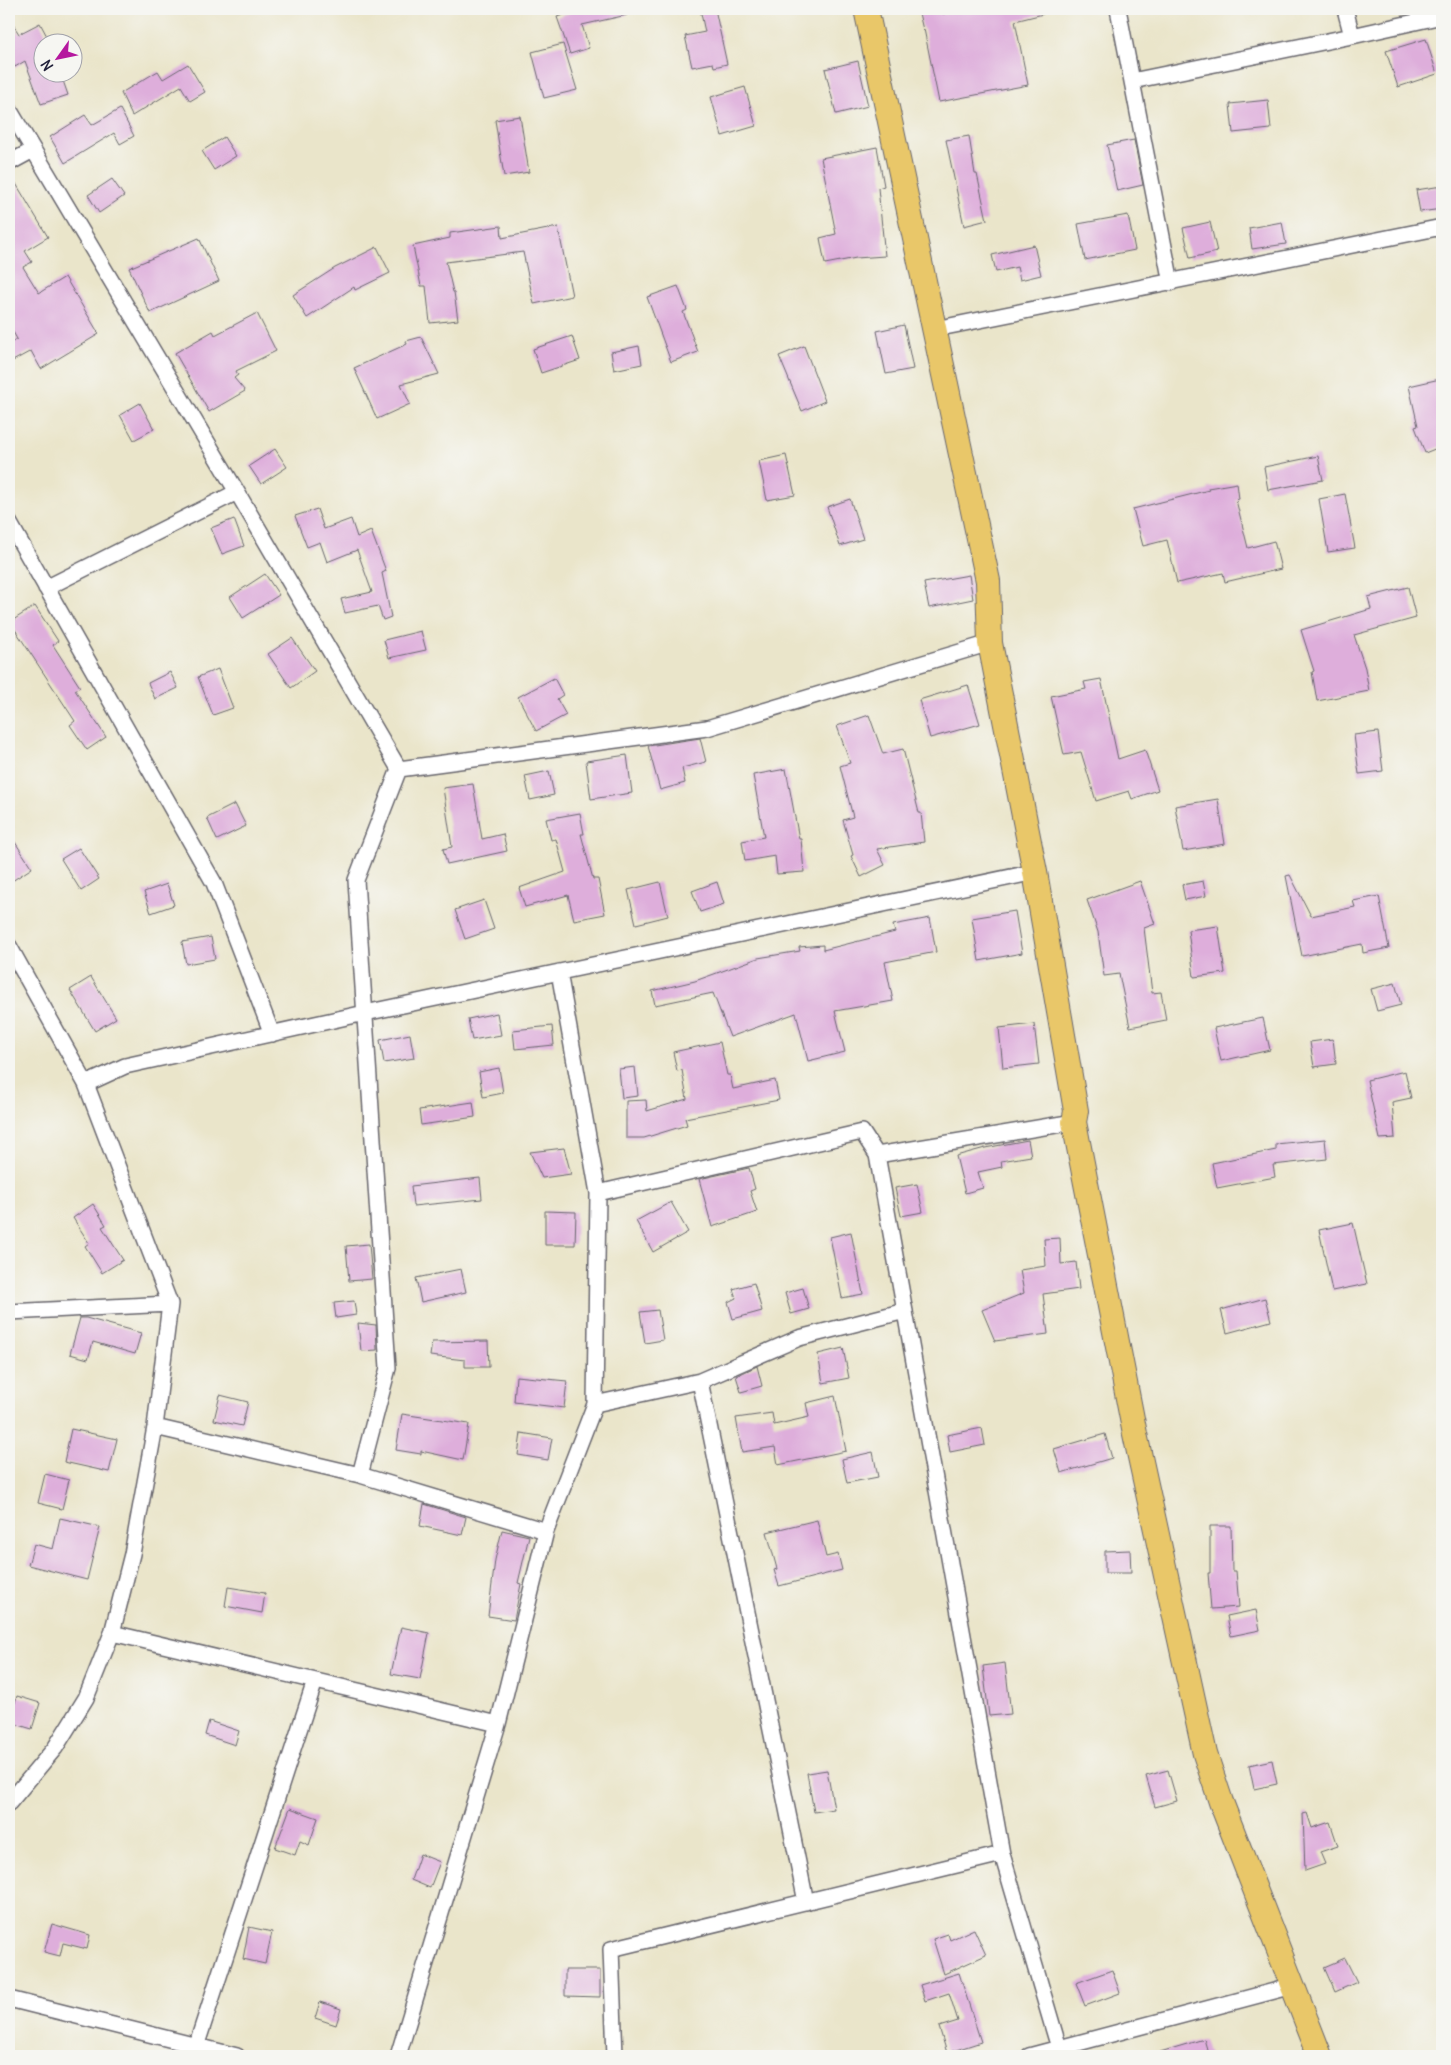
<svg xmlns="http://www.w3.org/2000/svg" width="1451" height="2065" font-family="Delius,sans-serif">
<style>
.building{fill:#deaedb}
.lines{fill:none;stroke-linecap:round;stroke-linejoin:round}
.street-casing{stroke:#68666d;stroke-width:18}
.primary-casing{stroke:#68666d;stroke-width:26}
.street{stroke:#fff;stroke-width:15}
.primary{stroke:#e9c769;stroke-width:24}
</style>
<rect width="100%" height="100%" fill="#f6f6f2"/>
<filter id="ink" filterUnits="userSpaceOnUse"><feTurbulence type="fractalNoise" baseFrequency=".02" numOctaves="2"/><feDisplacementMap in="SourceGraphic" scale="10" xChannelSelector="R" yChannelSelector="G"/><feConvolveMatrix kernelMatrix="1 2 1 2 8 2 1 2 1" color-interpolation-filters="sRGB"/></filter>
<filter id="wash" filterUnits="userSpaceOnUse"><feTurbulence type="fractalNoise" baseFrequency=".0096" numOctaves="4" result="noise"/><feDisplacementMap in="SourceGraphic" scale="20" xChannelSelector="R" yChannelSelector="G"/><feGaussianBlur stdDeviation="1.12" result="paint"/><feColorMatrix in="noise" values="0 0 0 0 0 0 0 0 0 0 0 0 0 0 0 0 0 1.4 0 .05"/><feComposite in="paint" operator="in"/></filter>
<g filter="url(#wash)">
<rect width="100%" height="100%" fill="#eae5ca"/>
<g id="blocks">
<path class="building" d="M 580,9 L 626,9 L 627,15 L 582,25 L 589,48 L 570,54 L 557,17 Z
M 700,9 L 715,9 L 727,64 L 714,67 L 713,63 L 692,67 L 685,36 L 705,32 Z
M 918,9 L 942,9 L 943,14 L 965,9 L 1042,9 L 1043,14 L 1015,21 L 1028,85 L 939,102 L 924,29 L 923,30 Z
M 9,18 L 19,34 L 40,23 L 50,42 L 42,42 L 42,72 L 60,72 L 68,95 L 41,104 L 25,61 L 15,67 L 9,55 Z
M 1426,39 L 1437,74 L 1398,87 L 1386,51 Z
M 563,44 L 577,90 L 544,98 L 532,52 Z
M 858,61 L 868,106 L 836,114 L 825,69 Z
M 188,64 L 205,92 L 190,101 L 181,86 L 132,116 L 121,93 L 158,71 L 163,79 Z
M 745,87 L 756,126 L 722,136 L 711,97 Z
M 1268,100 L 1271,129 L 1233,133 L 1230,104 Z
M 120,109 L 134,136 L 120,144 L 114,133 L 65,163 L 50,137 L 85,115 L 92,125 Z
M 520,116 L 529,172 L 504,176 L 495,120 Z
M 969,136 L 975,174 L 977,174 L 987,220 L 964,226 L 946,140 Z
M 224,137 L 236,156 L 214,170 L 202,151 Z
M 1134,140 L 1143,185 L 1117,191 L 1107,145 Z
M 877,147 L 884,186 L 878,188 L 885,256 L 856,258 L 825,264 L 820,238 L 836,234 L 821,158 Z
M 9,172 L 48,237 L 25,251 L 32,262 L 23,267 L 39,293 L 65,277 L 99,334 L 41,369 L 31,351 L 9,363 L 9,344 L 17,339 L 9,325 Z
M 112,179 L 124,196 L 99,213 L 88,195 Z
M 1442,186 L 1442,209 L 1420,212 L 1416,190 Z
M 1128,215 L 1135,250 L 1085,260 L 1078,224 Z
M 1210,222 L 1217,252 L 1190,258 L 1183,228 Z
M 1282,222 L 1286,244 L 1252,249 L 1249,228 Z
M 501,226 L 502,238 L 558,227 L 572,296 L 534,304 L 523,252 L 446,262 L 453,292 L 454,292 L 458,320 L 430,323 L 426,286 L 421,286 L 413,246 L 450,238 L 450,233 Z
M 199,238 L 219,281 L 150,313 L 129,268 Z
M 1034,245 L 1041,275 L 1020,280 L 1017,267 L 996,272 L 992,255 Z
M 377,247 L 390,273 L 355,290 L 354,287 L 307,318 L 293,295 L 335,268 Z
M 678,286 L 687,310 L 683,312 L 698,352 L 671,362 L 647,297 Z
M 257,313 L 276,351 L 236,371 L 238,375 L 234,378 L 245,391 L 209,412 L 175,353 L 213,331 L 215,335 Z
M 904,325 L 913,369 L 886,374 L 877,331 Z
M 572,336 L 580,360 L 541,373 L 533,349 Z
M 421,337 L 439,374 L 401,384 L 410,404 L 377,419 L 354,368 L 407,344 L 406,341 Z
M 639,346 L 642,364 L 614,370 L 611,352 Z
M 804,346 L 825,401 L 802,411 L 779,356 Z
M 1440,379 L 1442,387 L 1442,446 L 1425,453 L 1415,427 L 1418,426 L 1409,386 Z
M 140,403 L 154,429 L 134,440 L 120,415 Z
M 275,449 L 287,467 L 261,484 L 249,466 Z
M 786,455 L 795,495 L 767,500 L 759,461 Z
M 1318,456 L 1323,480 L 1268,490 L 1264,467 Z
M 1237,483 L 1239,499 L 1236,500 L 1248,548 L 1274,541 L 1281,569 L 1225,582 L 1223,573 L 1177,583 L 1167,540 L 1143,546 L 1133,509 L 1209,490 L 1208,488 Z
M 1345,494 L 1355,548 L 1328,552 L 1319,499 Z
M 850,499 L 863,539 L 840,546 L 827,507 Z
M 317,509 L 324,529 L 351,519 L 357,537 L 371,531 L 386,571 L 382,573 L 391,617 L 383,620 L 378,606 L 345,613 L 341,599 L 372,592 L 357,550 L 327,562 L 320,542 L 307,547 L 295,516 Z
M 234,519 L 244,546 L 222,554 L 211,528 Z
M 265,574 L 279,595 L 243,618 L 230,597 Z
M 969,575 L 973,599 L 929,608 L 924,583 Z
M 1408,587 L 1416,618 L 1354,635 L 1365,668 L 1369,691 L 1317,701 L 1312,672 L 1314,671 L 1301,630 L 1371,609 L 1368,597 Z
M 35,606 L 58,641 L 53,645 L 80,687 L 75,690 L 106,737 L 87,750 L 70,725 L 75,721 L 10,622 Z
M 421,631 L 426,650 L 389,658 L 384,640 Z
M 292,638 L 315,671 L 291,688 L 268,654 Z
M 218,669 L 233,708 L 213,715 L 198,677 Z
M 170,672 L 178,688 L 155,699 L 148,683 Z
M 554,678 L 563,695 L 557,699 L 566,715 L 536,731 L 518,697 Z
M 1101,679 L 1118,759 L 1145,750 L 1158,790 L 1132,799 L 1129,791 L 1096,801 L 1081,752 L 1064,755 L 1051,696 L 1086,689 L 1084,682 Z
M 968,685 L 980,724 L 930,738 L 919,700 Z
M 869,715 L 883,754 L 903,749 L 919,813 L 921,813 L 924,842 L 877,849 L 885,865 L 861,877 L 851,856 L 853,855 L 843,820 L 853,817 L 840,766 L 850,763 L 837,726 Z
M 1378,732 L 1383,771 L 1359,774 L 1354,735 Z
M 700,738 L 706,762 L 682,768 L 685,783 L 660,790 L 648,746 Z
M 627,755 L 632,793 L 591,799 L 586,761 Z
M 786,769 L 799,839 L 801,839 L 804,872 L 777,874 L 775,856 L 745,861 L 742,841 L 764,837 L 753,775 Z
M 549,771 L 554,795 L 530,800 L 525,776 Z
M 473,784 L 482,839 L 503,834 L 507,851 L 447,864 L 443,849 L 452,847 L 443,788 Z
M 1218,799 L 1225,844 L 1183,851 L 1175,806 Z
M 235,804 L 246,826 L 217,840 L 207,818 Z
M 580,813 L 584,834 L 581,834 L 593,879 L 598,879 L 605,914 L 574,920 L 568,895 L 525,907 L 519,888 L 565,872 L 556,839 L 551,840 L 546,819 Z
M 9,833 L 32,868 L 9,883 Z
M 79,848 L 99,879 L 81,891 L 61,859 Z
M 1290,875 L 1311,916 L 1355,907 L 1353,901 L 1379,896 L 1389,948 L 1363,953 L 1362,944 L 1302,956 L 1286,876 Z
M 1140,881 L 1155,924 L 1144,928 L 1152,993 L 1161,992 L 1166,1020 L 1130,1027 L 1119,974 L 1104,976 L 1098,932 L 1087,900 Z
M 1203,881 L 1206,896 L 1185,900 L 1182,885 Z
M 660,882 L 668,916 L 636,924 L 628,890 Z
M 717,882 L 724,904 L 700,912 L 692,891 Z
M 167,884 L 174,905 L 151,913 L 144,892 Z
M 484,900 L 494,929 L 465,939 L 455,910 Z
M 1015,911 L 1022,953 L 979,961 L 972,918 Z
M 930,918 L 936,952 L 885,962 L 893,1001 L 835,1011 L 845,1052 L 808,1061 L 796,1013 L 730,1037 L 713,993 L 655,1005 L 652,991 L 695,981 L 758,958 L 800,951 L 799,947 L 823,945 L 823,950 L 895,932 L 893,925 Z
M 1218,926 L 1225,973 L 1194,977 L 1188,930 Z
M 211,937 L 215,959 L 186,964 L 182,942 Z
M 91,977 L 116,1018 L 95,1031 L 70,990 Z
M 1395,983 L 1401,1005 L 1377,1011 L 1371,989 Z
M 497,1013 L 501,1035 L 472,1040 L 468,1019 Z
M 1263,1018 L 1270,1050 L 1221,1061 L 1214,1028 Z
M 1034,1024 L 1039,1064 L 1003,1068 L 999,1028 Z
M 552,1026 L 554,1045 L 515,1049 L 513,1030 Z
M 410,1034 L 414,1058 L 384,1063 L 380,1040 Z
M 1333,1039 L 1336,1064 L 1314,1067 L 1310,1042 Z
M 720,1042 L 727,1075 L 730,1075 L 733,1089 L 775,1080 L 779,1100 L 685,1118 L 687,1125 L 644,1138 L 626,1138 L 626,1101 L 646,1100 L 647,1111 L 687,1099 L 682,1070 L 677,1071 L 673,1052 Z
M 635,1067 L 638,1096 L 622,1098 L 619,1069 Z
M 499,1068 L 503,1093 L 483,1097 L 479,1072 Z
M 1405,1071 L 1411,1098 L 1392,1102 L 1395,1138 L 1380,1139 L 1367,1080 Z
M 473,1102 L 475,1117 L 421,1125 L 419,1110 Z
M 1325,1139 L 1327,1159 L 1273,1165 L 1275,1177 L 1217,1188 L 1212,1163 L 1276,1150 L 1276,1144 Z
M 1028,1140 L 1031,1156 L 1001,1161 L 1002,1167 L 978,1172 L 983,1188 L 965,1193 L 956,1156 L 985,1148 Z
M 564,1148 L 571,1174 L 542,1178 L 530,1152 Z
M 749,1168 L 755,1189 L 750,1191 L 757,1212 L 712,1227 L 699,1179 Z
M 480,1178 L 482,1199 L 413,1206 L 411,1186 Z
M 917,1184 L 923,1212 L 901,1216 L 895,1188 Z
M 671,1202 L 688,1232 L 653,1252 L 636,1221 Z
M 93,1204 L 106,1225 L 102,1227 L 123,1260 L 102,1273 L 85,1246 L 89,1243 L 73,1218 Z
M 545,1211 L 576,1212 L 575,1245 L 545,1245 Z
M 1353,1223 L 1367,1284 L 1332,1291 L 1319,1230 Z
M 851,1232 L 863,1294 L 842,1298 L 830,1237 Z
M 1060,1238 L 1061,1264 L 1076,1262 L 1079,1289 L 1043,1294 L 1048,1334 L 995,1341 L 982,1310 L 1024,1293 L 1020,1270 L 1046,1266 L 1044,1239 Z
M 369,1244 L 372,1279 L 349,1281 L 346,1246 Z
M 461,1269 L 466,1292 L 421,1302 L 416,1278 Z
M 754,1283 L 762,1311 L 733,1319 L 728,1302 L 736,1298 L 733,1289 Z
M 803,1288 L 809,1309 L 791,1314 L 785,1293 Z
M 1265,1298 L 1271,1321 L 1227,1333 L 1221,1310 Z
M 354,1301 L 356,1315 L 336,1318 L 334,1303 Z
M 658,1310 L 663,1340 L 645,1343 L 640,1312 Z
M 80,1318 L 86,1318 L 141,1333 L 135,1354 L 93,1342 L 88,1359 L 70,1354 Z
M 358,1323 L 376,1325 L 377,1350 L 361,1351 Z
M 488,1341 L 489,1367 L 465,1367 L 465,1360 L 430,1356 L 432,1342 Z
M 843,1348 L 849,1378 L 823,1383 L 818,1354 Z
M 757,1366 L 762,1386 L 741,1392 L 736,1376 Z
M 516,1376 L 567,1381 L 564,1408 L 514,1402 Z
M 220,1395 L 248,1402 L 242,1426 L 214,1420 Z
M 835,1396 L 846,1451 L 778,1465 L 775,1447 L 742,1452 L 736,1418 L 772,1413 L 774,1425 L 809,1417 L 806,1403 Z
M 402,1414 L 469,1424 L 463,1460 L 421,1451 L 421,1454 L 396,1450 Z
M 982,1428 L 985,1445 L 950,1452 L 947,1435 Z
M 71,1429 L 117,1439 L 109,1472 L 64,1462 Z
M 521,1433 L 552,1438 L 548,1460 L 518,1455 Z
M 1105,1434 L 1112,1458 L 1061,1473 L 1054,1449 Z
M 873,1452 L 878,1477 L 847,1483 L 842,1459 Z
M 45,1474 L 69,1480 L 62,1509 L 38,1503 Z
M 424,1504 L 466,1517 L 462,1535 L 420,1526 Z
M 60,1518 L 100,1527 L 87,1580 L 28,1565 L 34,1544 L 53,1549 Z
M 817,1520 L 826,1557 L 838,1554 L 842,1570 L 779,1586 L 774,1570 L 777,1569 L 767,1532 Z
M 1210,1526 L 1231,1526 L 1232,1571 L 1236,1571 L 1239,1607 L 1211,1609 L 1208,1573 L 1210,1573 Z
M 502,1530 L 529,1536 L 518,1583 L 521,1584 L 514,1620 L 488,1616 L 495,1560 Z
M 1130,1550 L 1131,1573 L 1105,1573 L 1105,1551 Z
M 228,1587 L 265,1593 L 262,1613 L 225,1606 Z
M 1256,1610 L 1260,1630 L 1231,1636 L 1227,1616 Z
M 401,1627 L 429,1633 L 420,1679 L 391,1674 Z
M 1005,1663 L 1011,1714 L 989,1716 L 983,1666 Z
M 17,1696 L 40,1703 L 32,1729 L 9,1722 Z
M 209,1721 L 239,1731 L 235,1745 L 205,1735 Z
M 1272,1760 L 1277,1784 L 1254,1789 L 1249,1765 Z
M 827,1770 L 834,1809 L 814,1812 L 807,1773 Z
M 1168,1770 L 1177,1801 L 1155,1807 L 1146,1776 Z
M 290,1808 L 318,1818 L 309,1845 L 300,1841 L 295,1855 L 275,1848 Z
M 1307,1813 L 1312,1828 L 1330,1822 L 1338,1846 L 1320,1852 L 1325,1864 L 1305,1871 L 1303,1814 Z
M 420,1854 L 440,1862 L 430,1888 L 411,1880 Z
M 52,1924 L 90,1935 L 87,1949 L 63,1943 L 60,1956 L 44,1952 Z
M 249,1927 L 272,1932 L 265,1964 L 243,1959 Z
M 974,1929 L 986,1955 L 944,1974 L 933,1939 L 948,1934 L 950,1940 Z
M 1345,1958 L 1357,1982 L 1335,1992 L 1324,1967 Z
M 565,1970 L 600,1970 L 600,1997 L 565,1996 Z
M 1112,1970 L 1120,1993 L 1085,2006 L 1076,1983 Z
M 959,1973 L 981,2042 L 947,2053 L 939,2027 L 958,2021 L 949,1993 L 925,2001 L 920,1985 Z
M 320,2002 L 341,2009 L 336,2025 L 315,2018 Z
M 1204,2039 L 1209,2056 L 1160,2056 L 1160,2052 Z"/>
</g>
</g>
<g filter="url(#ink)">
<use href="#blocks" fill-opacity="0" stroke="#68666d" stroke-width="1"/>
<g class="lines">
<g class="street-casing">
<path id="street" d="M 1118,9 L 1171,283
M 1345,9 L 1352,36 L 1442,16
M 1132,81 L 1352,36
M 9,109 L 237,492 L 399,769 L 356,880 L 388,1368 L 360,1475 L 155,1427
M 9,163 L 33,150
M 935,329 L 1442,227
M 9,522 L 214,883 L 272,1034
M 46,588 L 237,492
M 399,769 L 707,728 L 990,643
M 9,946 L 86,1084 L 170,1304 L 155,1427 L 132,1554 L 112,1633 L 86,1698 L 55,1748 L 9,1803
M 86,1084 L 125,1066 L 365,1013 L 1035,872
M 598,1193 L 862,1132 L 877,1155
M 9,1312 L 170,1304
M 700,1381 L 799,1338 L 905,1311
M 595,1404 L 700,1381 L 806,1902
M 360,1475 L 546,1531
M 112,1633 L 498,1724
M 9,1999 L 237,2056
M 1059,2048 L 1002,1854 L 877,1155 L 1074,1122
M 193,2056 L 315,1681
M 398,2056 L 498,1724 L 546,1531 L 595,1404 L 598,1193 L 559,972
M 615,2056 L 611,1949 L 1002,1854
M 1029,2056 L 1293,1986"/>
</g>
<g class="primary-casing">
<path id="primary" d="M 866,9 L 988,581 L 990,643 L 1035,872 L 1076,1111 L 1074,1122 L 1135,1434 L 1205,1754 L 1221,1802 L 1320,2056"/>
</g>
<use href="#street" class="street"/>
<use href="#primary" class="primary"/>
</g>
</g>
<rect width="1451" height="2065" fill="none" stroke="#f6f6f2" stroke-width="30"/>
<g transform="translate(58 58) rotate(237)"><circle r="24" fill="#f6f6f2" stroke="#a1a1a9"/>
<path d="M0-4L9 19L0 12L-9 19Z" fill="#b5179e"/>
<text y="-8" font-size="14" font-weight="bold" text-anchor="middle" fill="#22223b">N</text>
</g>
</svg>
